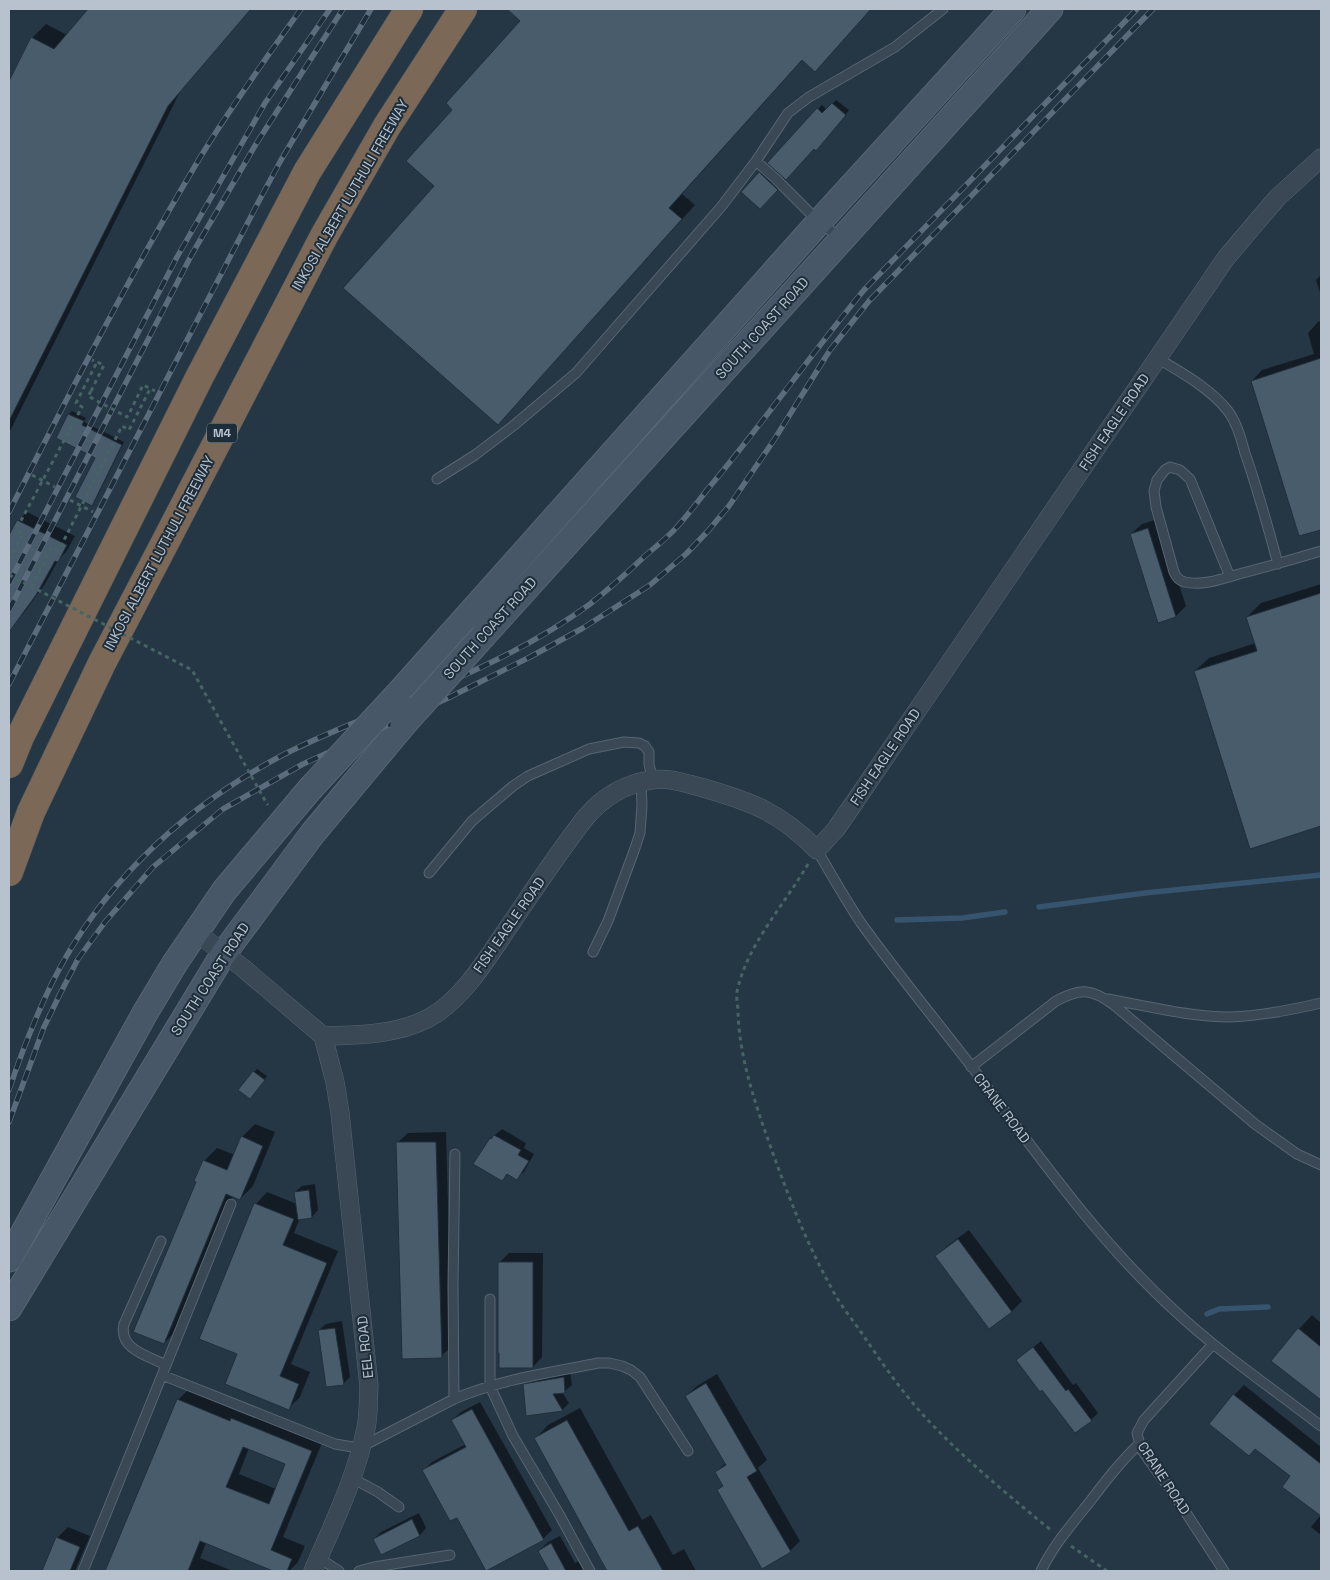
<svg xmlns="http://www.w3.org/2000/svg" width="1330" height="1580" font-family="'Space Grotesk',sans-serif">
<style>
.shadow{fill:#0007;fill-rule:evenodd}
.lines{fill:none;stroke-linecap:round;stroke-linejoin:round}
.stream{stroke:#37546e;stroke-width:5.5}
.building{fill:#485c6c;stroke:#202f3c;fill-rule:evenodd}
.lane-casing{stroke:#586572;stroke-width:11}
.street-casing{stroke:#586572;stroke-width:19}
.secondary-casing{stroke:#586572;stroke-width:27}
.highway-casing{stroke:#44525f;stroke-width:29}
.path{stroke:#476464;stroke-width:3;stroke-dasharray:4 4;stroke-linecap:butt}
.lane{stroke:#394854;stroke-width:9}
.street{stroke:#394854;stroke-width:18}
.secondary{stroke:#475768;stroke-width:25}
.highway{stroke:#7b6856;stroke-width:28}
.rail-casing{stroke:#5b6c7c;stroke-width:5.5}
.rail{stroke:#1e2d3a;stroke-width:4;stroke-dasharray:11;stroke-linecap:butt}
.secondary-bridge-casing{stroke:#586572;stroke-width:27;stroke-linecap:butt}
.path-bridge{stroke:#476464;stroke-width:3;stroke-dasharray:4 4;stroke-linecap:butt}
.secondary-bridge{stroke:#475768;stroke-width:25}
.labels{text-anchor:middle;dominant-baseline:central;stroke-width:4;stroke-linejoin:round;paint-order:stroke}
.shield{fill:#1e2d3a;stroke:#8995a2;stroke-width:1}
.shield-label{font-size:12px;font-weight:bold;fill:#b7c2ce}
.street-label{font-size:14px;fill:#b7c2ce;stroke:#1e2d3a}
</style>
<rect width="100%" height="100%" fill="#253645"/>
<path class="shadow" d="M 89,9 L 251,9 L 181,90 L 9,433 L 9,84 L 32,38 L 46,24 L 67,35 Z
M 520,9 L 871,9 L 829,56 L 803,59 L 682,194 L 695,205 L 511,409 L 436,186 L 454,109 L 522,20 L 515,14 Z
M 836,100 L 849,110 L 820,145 L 769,163 L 822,105 L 827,110 Z
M 763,170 L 780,186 L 760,208 L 743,192 Z
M 1321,275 L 1321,296 L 1316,280 Z
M 1321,321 L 1321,528 L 1300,535 L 1252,381 L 1262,370 L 1314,354 L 1308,333 L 1318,322 Z
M 72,411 L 86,418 L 84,422 L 124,442 L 95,501 L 92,504 L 97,457 L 57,437 L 69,414 Z
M 27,512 L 75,536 L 66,552 L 59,559 L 45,584 L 23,614 L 14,623 L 9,620 L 9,547 L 13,538 L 18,521 Z
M 1158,519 L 1186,606 L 1176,616 L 1131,534 L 1142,524 Z
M 1321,584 L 1321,825 L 1251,847 L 1195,671 L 1209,658 L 1256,643 L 1247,617 L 1261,603 Z
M 257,1069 L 267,1076 L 253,1094 L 254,1072 Z
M 255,1124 L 275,1132 L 253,1186 L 240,1199 L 233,1196 L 177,1330 L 164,1343 L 197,1181 L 204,1161 L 217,1148 L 235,1155 L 242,1137 Z
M 502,1129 L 526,1143 L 524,1148 L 534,1154 L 524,1172 L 517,1178 L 509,1173 L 502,1180 L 490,1139 Z
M 446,1132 L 452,1346 L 441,1356 L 397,1143 L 408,1133 Z
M 315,1184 L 318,1210 L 312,1217 L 300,1218 L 294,1233 L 338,1251 L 291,1364 L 310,1372 L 300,1397 L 288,1409 L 239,1354 L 256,1204 L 267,1192 L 297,1204 L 295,1192 L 302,1186 Z
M 969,1230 L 1022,1301 L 1011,1312 L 937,1256 L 947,1246 Z
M 509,1253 L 543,1253 L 542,1357 L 533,1367 L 499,1263 Z
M 1312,1315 L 1321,1323 L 1321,1399 L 1273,1361 L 1299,1329 Z
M 342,1321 L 350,1377 L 343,1384 L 319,1330 L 326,1324 Z
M 1041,1341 L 1073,1385 L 1076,1383 L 1098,1413 L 1091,1420 L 1025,1354 Z
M 570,1371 L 572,1385 L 565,1391 L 562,1392 L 569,1403 L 562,1410 L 524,1385 L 531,1378 Z
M 717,1374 L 767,1460 L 758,1468 L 800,1541 L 790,1551 L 718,1491 L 724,1485 L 716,1472 L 726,1463 L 686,1396 L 697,1386 Z
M 1244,1385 L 1321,1447 L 1321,1514 L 1283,1487 L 1292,1476 L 1255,1448 L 1234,1395 Z
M 191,1387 L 324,1438 L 283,1537 L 305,1546 L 298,1562 L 289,1571 L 276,1571 L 206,1543 L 200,1558 L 233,1571 L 106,1571 L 178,1400 ZM 249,1448 L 287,1463 L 276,1489 L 239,1474 Z
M 480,1402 L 552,1530 L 543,1539 L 457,1516 L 424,1470 L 432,1462 L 466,1444 L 452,1420 L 461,1412 Z
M 580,1408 L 642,1520 L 651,1515 L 673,1555 L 684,1549 L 696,1571 L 609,1571 L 536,1438 L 548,1425 Z
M 419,1513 L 426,1528 L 420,1535 L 382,1554 L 374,1539 L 381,1532 Z
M 1321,1515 L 1321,1535 L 1311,1527 Z
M 68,1527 L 90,1536 L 75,1571 L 44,1571 L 57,1538 Z
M 560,1536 L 575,1563 L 581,1560 L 587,1571 L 551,1571 L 539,1551 L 548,1542 Z"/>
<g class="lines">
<path class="stream" d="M 1039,907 L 1145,893 L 1321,875
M 897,920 L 962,918 L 1005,912
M 1207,1314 L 1219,1309 L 1268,1307"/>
</g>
<path class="building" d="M 88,9 L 251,9 L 168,106 L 9,421 L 9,81 L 31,37 L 54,49 Z
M 507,9 L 871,9 L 815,72 L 802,60 L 669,208 L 682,219 L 498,425 L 343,288 L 434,186 L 406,161 L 452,110 L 446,103 L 520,21 Z
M 832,103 L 846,115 L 816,151 L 814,149 L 786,180 L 767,163 L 817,108 L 822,113 Z
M 759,172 L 778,190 L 760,209 L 741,192 Z
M 1321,358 L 1321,530 L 1299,536 L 1251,381 Z
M 68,414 L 84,421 L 82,425 L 122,445 L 92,506 L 75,497 L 95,458 L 56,438 Z
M 17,520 L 67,545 L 58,562 L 55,561 L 36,595 L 9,632 L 9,535 Z
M 1148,528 L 1176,617 L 1158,623 L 1130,534 Z
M 1321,593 L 1321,826 L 1250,849 L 1194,671 L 1257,651 L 1246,617 Z
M 253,1071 L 265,1080 L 250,1099 L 238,1090 Z
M 494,1135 L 521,1150 L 518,1155 L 529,1161 L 517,1180 L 507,1174 L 502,1181 L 473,1164 L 490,1138 L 491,1139 Z
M 241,1136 L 263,1146 L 240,1200 L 226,1194 L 164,1344 L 133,1332 L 196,1182 L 194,1181 L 203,1160 L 227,1170 Z
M 396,1142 L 436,1142 L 442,1358 L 402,1359 Z
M 309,1190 L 312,1218 L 298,1220 L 294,1192 Z
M 254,1203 L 294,1219 L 283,1245 L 327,1263 L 280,1376 L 299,1384 L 289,1410 L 225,1384 L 237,1354 L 199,1339 Z
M 958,1239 L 1012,1312 L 989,1329 L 935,1256 Z
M 498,1262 L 533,1262 L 533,1368 L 499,1368 L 499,1353 L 498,1353 Z
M 335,1328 L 344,1385 L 326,1387 L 318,1330 Z
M 1298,1328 L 1321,1347 L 1321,1400 L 1271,1361 Z
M 1033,1347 L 1066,1391 L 1068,1389 L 1092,1421 L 1075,1433 L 1042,1390 L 1040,1392 L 1016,1360 Z
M 564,1377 L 565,1393 L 553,1394 L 563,1411 L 526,1416 L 523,1384 Z
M 706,1383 L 757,1471 L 747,1477 L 791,1552 L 762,1569 L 717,1490 L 723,1486 L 715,1472 L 726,1465 L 685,1396 Z
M 1233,1394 L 1321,1464 L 1321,1516 L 1282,1487 L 1290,1476 L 1255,1449 L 1249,1456 L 1209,1424 Z
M 177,1399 L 230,1421 L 231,1418 L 312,1451 L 271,1550 L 292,1559 L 287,1571 L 273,1571 L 200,1541 L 188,1571 L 105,1571 ZM 243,1447 L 285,1464 L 269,1504 L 226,1487 Z
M 472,1409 L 544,1540 L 486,1571 L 457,1518 L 450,1521 L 422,1470 L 466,1447 L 451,1420 Z
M 567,1420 L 629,1531 L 638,1526 L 663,1571 L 607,1571 L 534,1438 Z
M 412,1519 L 420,1536 L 381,1555 L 373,1539 Z
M 56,1537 L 80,1547 L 70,1571 L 42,1571 Z
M 551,1543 L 566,1571 L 549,1571 L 538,1551 Z"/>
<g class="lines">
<g class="lane-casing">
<path id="lane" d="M 756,161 L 788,113 L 809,97 L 895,47 L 943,9
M 1157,358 C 1182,373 1210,388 1228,411 C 1237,423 1241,439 1245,453 C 1258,490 1268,527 1278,564
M 437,479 L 475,455 L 513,426 L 576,373 L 721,207 L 756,161 L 776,179 L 819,222 L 842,239
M 1230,577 L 1190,479 L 1180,470 L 1170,467 L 1165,470 L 1157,480 L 1154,491 L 1156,507 L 1174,572 C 1176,577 1179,581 1185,582 C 1203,586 1222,579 1239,574 C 1266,567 1294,559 1321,551
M 817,850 C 831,874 845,899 861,923 C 896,972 935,1019 972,1067 C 1035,1151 1097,1240 1175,1311 C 1220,1353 1272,1388 1321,1426
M 429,873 L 472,821 L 513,786 L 528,776 L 589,749 L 624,742 L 639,743 L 645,746 L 649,752 L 649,765 L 653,779
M 593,952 L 608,921 L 634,851 L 640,833 L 642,805 L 641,782
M 1108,999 C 1147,1006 1190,1017 1230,1017 C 1261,1016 1291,1010 1321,1003
M 971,1067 L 1056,1001 C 1080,988 1091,988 1114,1005 L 1255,1124 L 1297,1154 L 1321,1165
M 161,1241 L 124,1324 C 118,1349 148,1356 166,1365
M 490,1299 L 490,1386 L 513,1436 L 559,1514 L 590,1571
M 1213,1344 L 1144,1420 L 1137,1433 L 1141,1449 L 1177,1499 L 1224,1571
M 162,1375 L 335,1444 L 353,1447 L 361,1447 L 454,1399 C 501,1379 549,1373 598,1363 L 609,1363 L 622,1366 L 631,1370 L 640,1377 L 688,1451
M 454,1399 L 453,1285 L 455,1154
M 352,1478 L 378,1492 L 399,1507
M 319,1558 L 339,1571
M 83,1571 L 231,1204
M 359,1571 L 374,1567 L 450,1555
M 1041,1571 C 1053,1546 1071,1525 1088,1504 C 1104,1483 1120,1462 1139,1444"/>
</g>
<g class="street-casing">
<path id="street" d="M 196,932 L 243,968 L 323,1036 L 335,1082 L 340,1113 L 369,1386 C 368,1400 369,1414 366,1428 C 356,1478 333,1524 313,1571
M 323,1036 C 358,1035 395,1035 427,1019 C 464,1000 491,952 514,919 C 537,885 560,850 586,817 C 603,797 625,784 651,780 C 668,777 684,783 700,787 C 750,801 780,812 817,850 L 836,829 L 854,803 L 1226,258 L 1277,198 L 1321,158"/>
</g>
<g class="secondary-casing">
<path id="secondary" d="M 484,635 L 1050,9
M 398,694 L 819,222 L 1013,9
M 9,1259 L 145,1013 L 175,963 L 224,891 L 310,789
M 9,1308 L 224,953 L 313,833 L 403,725"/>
</g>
<g class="highway-casing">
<path id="highway" d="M 9,764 L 20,737 L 199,378 L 307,172 L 409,9
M 9,872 L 31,812 L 102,663 L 158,556 L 324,236 L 387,126 L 463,9"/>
</g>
<path class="path" d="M 91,391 L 104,365 L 92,360
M 130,412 L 143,385 L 155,391
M 32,475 L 55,487
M 70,500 L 93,512
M 9,560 L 23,534 L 16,530 L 82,407 L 76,403 L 97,362
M 32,587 L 52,547 L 59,550 L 122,426 L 129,430 L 150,389
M 263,797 L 268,805
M 808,864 C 785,904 746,946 737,992 C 736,998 738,1005 738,1012 C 739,1052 752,1094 765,1131 C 784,1185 804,1239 832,1289 C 840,1305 853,1320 863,1335 C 882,1363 902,1392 925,1417 C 964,1459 1008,1495 1052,1531
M 1071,1546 L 1107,1571"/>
<use href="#lane" class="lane"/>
<use href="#street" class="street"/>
<use href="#secondary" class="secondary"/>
<use href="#highway" class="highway"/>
<g class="rail-casing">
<path id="rail" d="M 9,512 C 70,392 132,271 201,156 C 232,105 267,57 301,9
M 9,583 L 177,257 L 265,103 L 330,9
M 9,610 L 192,254 L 256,144 L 343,9
M 9,684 L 260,199 L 281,160 L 371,9
M 9,1090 C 21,1054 35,1018 52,983 C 99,888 178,813 270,762 C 303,743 340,729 375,714 C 449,682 525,652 590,604 C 609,589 627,573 645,556 C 655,547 667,538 676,528 C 687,516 697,503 707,490 C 762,425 810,355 864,290 L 1137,9
M 9,1122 L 44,1027 L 61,992 L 78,959 L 105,922 L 153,867 L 223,809 L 303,764 L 446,699 L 530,657 L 583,628 L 650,585 L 686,554 L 708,531 L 729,506 L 774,440 L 830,350 L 869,301 L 1153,9"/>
</g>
<use href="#rail" class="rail"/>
<g class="secondary-bridge-casing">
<path id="secondary-bridge" d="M 403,725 L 484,635
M 310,789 L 398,694"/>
</g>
<path class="path-bridge" d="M 91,391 L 88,396 L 127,417 L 130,412
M 9,575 L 192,670 L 263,797"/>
<use href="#secondary-bridge" class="secondary-bridge"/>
</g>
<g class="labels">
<rect class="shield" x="207" y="423.5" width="30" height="19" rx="4"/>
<g class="shield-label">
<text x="222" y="433">M4</text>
</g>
<g class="street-label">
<text transform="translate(350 195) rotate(-60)">INKOSI ALBERT LUTHULI FREEWAY</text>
<text transform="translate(762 328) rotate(-48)">SOUTH COAST ROAD</text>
<text transform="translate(1114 422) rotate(-56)">FISH EAGLE ROAD</text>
<text transform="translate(159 553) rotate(-62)">INKOSI ALBERT LUTHULI FREEWAY</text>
<text transform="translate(490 628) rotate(-48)">SOUTH COAST ROAD</text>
<text transform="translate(885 757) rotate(-56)">FISH EAGLE ROAD</text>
<text transform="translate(509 925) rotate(-55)">FISH EAGLE ROAD</text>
<text transform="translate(210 979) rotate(-57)">SOUTH COAST ROAD</text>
<text transform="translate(1002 1108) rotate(53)">CRANE ROAD</text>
<text transform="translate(365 1347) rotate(-96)">EEL ROAD</text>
<text transform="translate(1164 1478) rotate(57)">CRANE ROAD</text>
</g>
</g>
<rect width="1330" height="1580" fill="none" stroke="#b7c2ce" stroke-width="20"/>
</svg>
